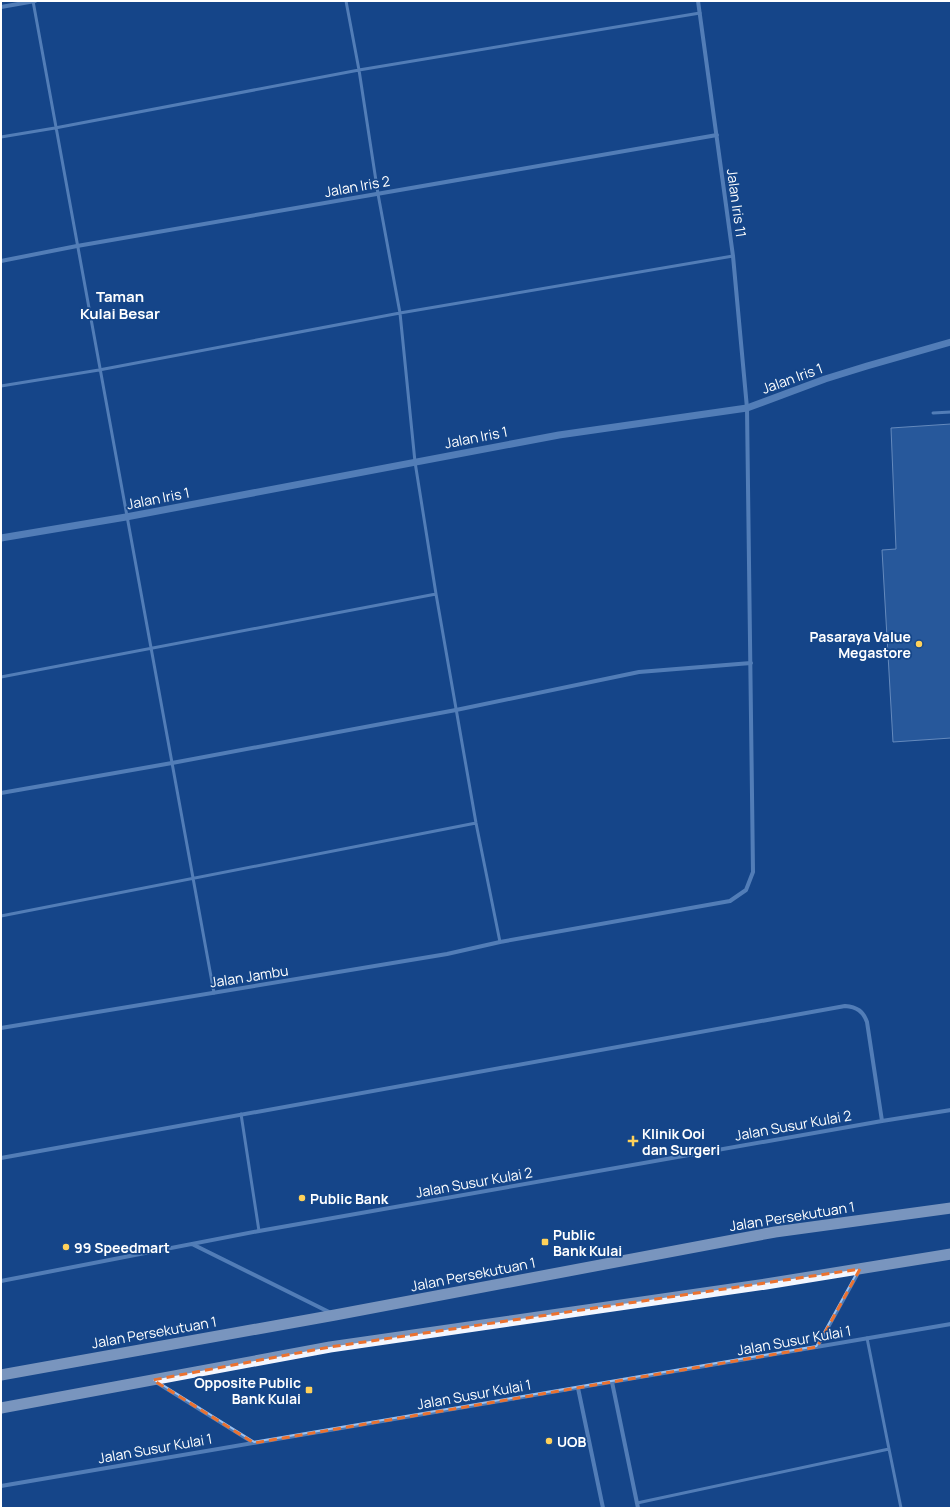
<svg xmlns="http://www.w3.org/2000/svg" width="952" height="1509" font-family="Manrope,sans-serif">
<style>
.building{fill:#3d70b2;stroke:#c2dbfb}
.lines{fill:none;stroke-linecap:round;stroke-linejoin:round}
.service{stroke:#9cc1ef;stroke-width:3}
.minor{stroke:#9cc1ef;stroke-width:4}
.tertiary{stroke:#9cc1ef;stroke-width:7}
.trunk{stroke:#f2f6ff;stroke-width:11}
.marked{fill:none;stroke:#eb7230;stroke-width:3;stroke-dasharray:8 5;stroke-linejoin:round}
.poi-dot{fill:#ffd15a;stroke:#154689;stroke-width:1.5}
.labels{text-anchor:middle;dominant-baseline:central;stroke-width:3.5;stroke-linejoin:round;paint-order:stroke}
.street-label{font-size:14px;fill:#fff;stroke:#154689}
.poi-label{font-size:14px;font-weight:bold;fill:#fff;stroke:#154689;text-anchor:start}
.neighbourhood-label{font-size:15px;font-weight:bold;fill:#fff;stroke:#154689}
</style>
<rect width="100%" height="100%" fill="#154689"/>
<path class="building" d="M 951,424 L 951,738 L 893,742 L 882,550 L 896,549 L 891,428 Z"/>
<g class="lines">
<path class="service" d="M 33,1 L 214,993
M 346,1 L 359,70 L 378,194 L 400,313 L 415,462 L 436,594 L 476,823 L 500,942
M 1,137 L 55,128 L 359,70 L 700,13
M 1,386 L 99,370 L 400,313 L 733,256
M 933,413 L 951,412
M 1,677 L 436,594
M 1,916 L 476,823
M 241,1114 L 259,1231
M 867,1338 L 889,1449
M 637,1503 L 889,1449 L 901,1508"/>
<path class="minor" d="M 1,7 L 35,1
M 1,261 L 77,246 L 717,135
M 1,793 L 172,763 L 456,710 L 639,672 L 751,663
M 1,1028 L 447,954 L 500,942 L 730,901 L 746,890 L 753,872 L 747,408 L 733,256 L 698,1
M 1,1158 L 845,1006 C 857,1007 863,1011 867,1022 L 882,1121
M 192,1244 L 331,1313
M 1,1281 L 259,1231 L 882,1121 L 951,1110
M 817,1347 L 859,1271
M 156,1382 L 254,1443
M 612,1382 L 638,1508
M 578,1388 L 603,1508
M 1,1486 L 951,1324"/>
<path class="tertiary" d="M 1,538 L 126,517 L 559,435 L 747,408 L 825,379 L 867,366 L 951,342"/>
<path class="trunk" d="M 1,1375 L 335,1315 L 775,1232 L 951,1208
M 1,1408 L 330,1347 L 766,1284 L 951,1254"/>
</g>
<path d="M0 0H952V1509H0ZM 860,1269 L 817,1347 L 254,1443 L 153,1380 L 330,1347 Z" fill="#154689" fill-opacity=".55" fill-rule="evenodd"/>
<path class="marked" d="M 860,1269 L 817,1347 L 254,1443 L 153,1380 L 330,1347 Z"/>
<g class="poi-dot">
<circle cx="919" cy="644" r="4"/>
<path d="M631 1135h4v4h4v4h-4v4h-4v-4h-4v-4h4z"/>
<circle cx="302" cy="1198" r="4"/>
<rect x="541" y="1238" width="8" height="8" rx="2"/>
<circle cx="66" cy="1247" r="4"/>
<rect x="305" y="1386" width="8" height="8" rx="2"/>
<circle cx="549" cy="1441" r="4"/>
</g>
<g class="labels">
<g class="street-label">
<text transform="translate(357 186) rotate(-10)">Jalan Iris 2</text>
<text transform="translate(737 203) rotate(82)">Jalan Iris 11</text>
<text transform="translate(792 378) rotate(-20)">Jalan Iris 1</text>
<text transform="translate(476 437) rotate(-11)">Jalan Iris 1</text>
<text transform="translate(158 498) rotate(-11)">Jalan Iris 1</text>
<text transform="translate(249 976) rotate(-9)">Jalan Jambu</text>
<text transform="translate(793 1125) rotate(-10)">Jalan Susur Kulai 2</text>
<text transform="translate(474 1182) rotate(-10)">Jalan Susur Kulai 2</text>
<text transform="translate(792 1216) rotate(-9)">Jalan Persekutuan 1</text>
<text transform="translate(473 1274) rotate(-11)">Jalan Persekutuan 1</text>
<text transform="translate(154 1332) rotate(-10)">Jalan Persekutuan 1</text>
<text transform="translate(794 1340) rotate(-10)">Jalan Susur Kulai 1</text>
<text transform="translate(474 1394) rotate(-10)">Jalan Susur Kulai 1</text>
<text transform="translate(155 1448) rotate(-10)">Jalan Susur Kulai 1</text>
</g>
<g class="poi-label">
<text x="911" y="636" text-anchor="end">Pasaraya Value<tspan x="911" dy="16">Megastore</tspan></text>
<text x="642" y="1133">Klinik Ooi<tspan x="642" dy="16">dan Surgeri</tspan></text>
<text x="310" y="1198">Public Bank</text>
<text x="553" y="1234">Public<tspan x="553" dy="16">Bank Kulai</tspan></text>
<text x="74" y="1247">99 Speedmart</text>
<text x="301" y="1382" text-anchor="end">Opposite Public<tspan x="301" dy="16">Bank Kulai</tspan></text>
<text x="557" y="1441">UOB</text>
</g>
<g class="neighbourhood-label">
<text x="120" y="296">Taman<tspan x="120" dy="17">Kulai Besar</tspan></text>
</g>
</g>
<rect width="952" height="1509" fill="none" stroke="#ffffff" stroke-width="4"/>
</svg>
